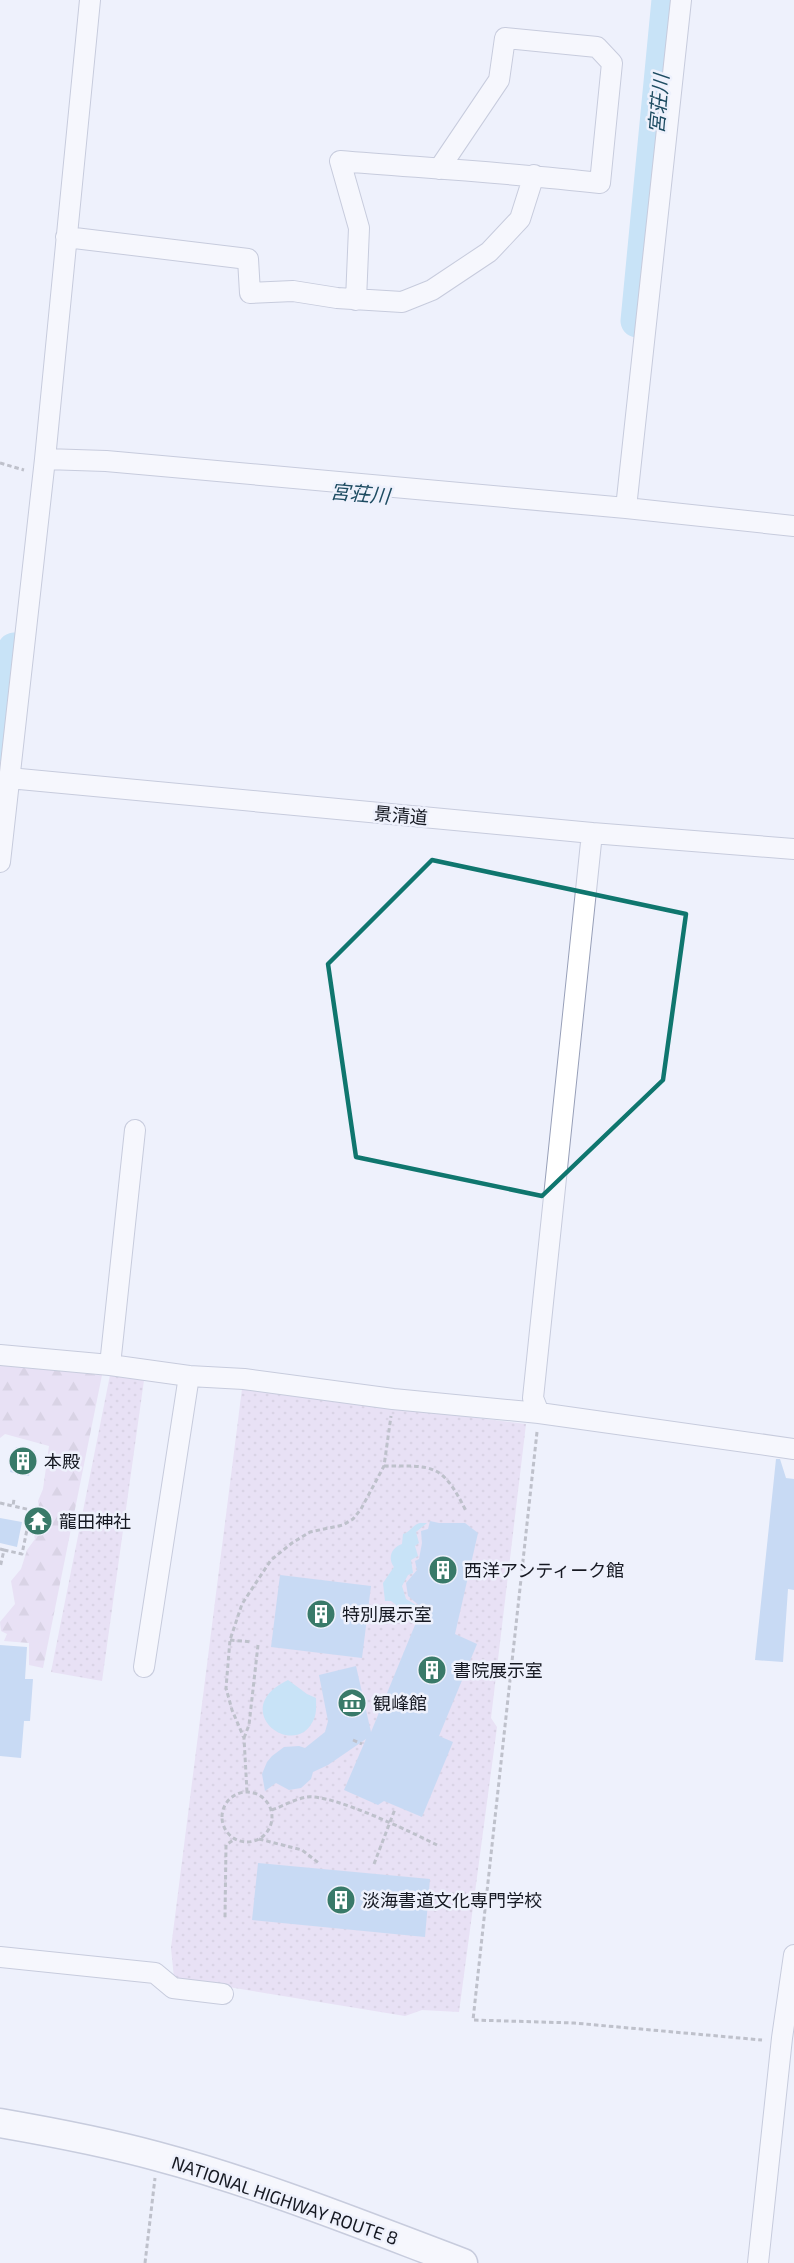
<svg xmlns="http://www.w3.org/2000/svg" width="794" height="2263" font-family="'Exo 2','Noto Sans JP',sans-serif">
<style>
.green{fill:url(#green-dots)}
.forest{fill:url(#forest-firs)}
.water{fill:#99d2f1}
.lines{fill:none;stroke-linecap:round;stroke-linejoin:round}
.river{stroke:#99d2f1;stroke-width:33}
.building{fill:#9abfea}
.minor-casing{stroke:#979fb8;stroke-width:22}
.highway-casing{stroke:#979fb8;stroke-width:31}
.path{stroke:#848791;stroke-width:3;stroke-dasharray:4.5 3;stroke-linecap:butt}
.minor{stroke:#fff;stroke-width:20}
.highway{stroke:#fff;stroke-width:28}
.marked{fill:none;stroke:#0f766e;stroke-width:4.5;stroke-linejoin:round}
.labels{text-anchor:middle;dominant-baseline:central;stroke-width:5;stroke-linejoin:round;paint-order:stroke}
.street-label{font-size:18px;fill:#161922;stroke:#eef1fc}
.poi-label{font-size:18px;fill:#161922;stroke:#eef1fc;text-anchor:start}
.water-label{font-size:20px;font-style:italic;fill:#1e4c62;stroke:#eef1fc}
</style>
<defs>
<pattern id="green-dots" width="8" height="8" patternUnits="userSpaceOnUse" patternTransform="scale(1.5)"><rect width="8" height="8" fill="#dfceed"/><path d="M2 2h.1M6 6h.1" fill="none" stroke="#bfb0cb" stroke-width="1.8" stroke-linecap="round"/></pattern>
<pattern id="forest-firs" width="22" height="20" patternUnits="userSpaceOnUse" patternTransform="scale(1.5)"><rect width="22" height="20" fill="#dfceed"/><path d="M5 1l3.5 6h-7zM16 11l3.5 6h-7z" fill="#bfb0cb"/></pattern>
</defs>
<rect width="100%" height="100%" fill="#eef1fc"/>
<path class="green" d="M 110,1375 L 144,1380 L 102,1681 L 51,1672 Z
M 242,1389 L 526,1424 L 491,1718 L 497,1727 L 459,2012 L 422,2010 L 405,2016 L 174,1978 L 171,1948 Z"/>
<path class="forest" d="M 0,1365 L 102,1375 L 43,1668 L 29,1665 L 29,1643 L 4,1641 L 7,1634 L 1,1631 L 0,1622 L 15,1604 L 11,1581 L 21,1569 L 27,1550 L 35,1539 C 32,1529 32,1515 39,1507 L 38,1501 L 43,1489 L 49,1446 L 5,1434 L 0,1438 Z"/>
<path class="water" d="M 420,1523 L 427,1523 L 416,1532 L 419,1543 L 415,1546 L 418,1556 L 411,1560 L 413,1573 L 408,1575 L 402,1586 L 406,1599 L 416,1605 L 411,1620 L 398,1615 L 396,1605 L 391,1601 L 385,1601 L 383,1583 L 394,1567 C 387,1558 392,1547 402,1544 L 403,1534 C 411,1532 412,1525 420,1523 Z
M 288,1680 L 307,1694 L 316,1698 C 316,1706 317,1714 313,1721 C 293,1761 227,1709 288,1680 Z"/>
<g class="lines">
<path class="river" d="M 637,321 L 668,0
M 3,745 L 14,649"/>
</g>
<path class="building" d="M 16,1447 L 35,1451 L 29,1476 L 10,1472 Z
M 776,1459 L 780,1459 L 786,1478 L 794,1479 L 794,1590 L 788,1589 L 783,1662 L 755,1660 Z
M 0,1518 L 22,1522 L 17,1547 L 0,1543 Z
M 430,1521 L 439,1523 L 465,1523 L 478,1533 L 455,1634 L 477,1644 L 439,1736 L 453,1742 L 422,1817 L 384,1801 L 378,1805 L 344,1790 L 366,1739 L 328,1765 L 313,1772 L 311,1779 L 301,1788 L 289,1790 L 276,1783 L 265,1791 L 262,1774 L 267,1762 L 272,1756 L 284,1747 L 299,1746 L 305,1748 L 325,1732 L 328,1721 L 319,1675 L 356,1666 L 371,1732 L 422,1608 L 408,1596 L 406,1583 L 417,1570 L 415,1561 L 419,1559 L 422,1543 L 421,1531 L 428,1529 Z
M 280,1575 L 371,1586 L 362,1658 L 271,1647 Z
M 0,1645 L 27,1647 L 25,1679 L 33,1679 L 30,1721 L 24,1721 L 21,1758 L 0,1756 Z
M 258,1863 L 430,1879 L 425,1937 L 252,1920 Z"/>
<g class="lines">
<g class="minor-casing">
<path id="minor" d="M 66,237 L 248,259 L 250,293 L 293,291 L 337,298 L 402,302 L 432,290 L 489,252 L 520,219 L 534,175
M 356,300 L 359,228 L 340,161 C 426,168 513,173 600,183 L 612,63 L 597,47 L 505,38 L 499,80 L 439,169
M 45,459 L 106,461 L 626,508 L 794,526
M 626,508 L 681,0
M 9,778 L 592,833 L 794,849
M 0,862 L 45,459 L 90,0
M 0,1355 L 110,1365 L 189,1376 L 244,1379 L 393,1399 L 539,1413 L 794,1449
M 110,1365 L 135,1130
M 539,1413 L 533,1398 L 592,833
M 144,1667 L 189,1376
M 0,1957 L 155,1973 L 173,1988 L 223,1994
M 758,2263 L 782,2038 L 794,1955"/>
</g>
<g class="highway-casing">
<path id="highway" d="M 0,2123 C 52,2132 105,2142 156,2156 C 261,2184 362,2225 463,2263"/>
</g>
<path class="path" d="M 0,463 L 24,470
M 537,1432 L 473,2020 L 574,2023 L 762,2040
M 384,1466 C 434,1466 442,1463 466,1511
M 0,1503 L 13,1506 L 14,1499
M 0,1549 L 4,1550 L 0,1568
M 4,1550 L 22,1554 L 31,1510 L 13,1506
M 230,1640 L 252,1642
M 244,1738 L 249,1725 L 258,1645
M 353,1740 L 362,1744
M222 1817a25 25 0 1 1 50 0a25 25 0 1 1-50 0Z
M 247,1792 L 244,1738 L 232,1710 L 226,1688 L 230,1640 L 242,1604 L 271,1560 L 292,1543 L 310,1532 L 343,1525 L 353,1519 L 361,1509 L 384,1466 L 391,1416
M 272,1810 C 283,1806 295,1799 307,1797 C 333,1794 411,1832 437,1845
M 259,1839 L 302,1850 L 320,1864
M 374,1864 L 395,1809
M 225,1917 L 226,1845 L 235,1839
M 145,2263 L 155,2178"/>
<use href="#minor" class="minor"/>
<use href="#highway" class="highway"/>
</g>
<path d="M0 0H794V2263H0ZM 432,860 L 686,914 L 663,1080 L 542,1196 L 356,1157 L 328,964 Z" fill="#eef1fc" fill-opacity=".55" fill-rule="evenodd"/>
<path class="marked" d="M 432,860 L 686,914 L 663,1080 L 542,1196 L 356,1157 L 328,964 Z"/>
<defs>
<g id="building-disc" transform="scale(1.5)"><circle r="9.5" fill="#397a69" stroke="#eef1fc"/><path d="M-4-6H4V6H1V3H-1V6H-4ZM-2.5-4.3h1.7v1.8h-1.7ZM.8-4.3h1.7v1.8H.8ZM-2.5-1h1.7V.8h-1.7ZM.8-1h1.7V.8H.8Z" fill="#fff"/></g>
<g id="temple-disc" transform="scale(1.5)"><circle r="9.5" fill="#397a69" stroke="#eef1fc"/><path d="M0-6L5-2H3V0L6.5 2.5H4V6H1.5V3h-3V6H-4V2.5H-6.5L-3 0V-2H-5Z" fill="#fff"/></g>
<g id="museum-disc" transform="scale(1.5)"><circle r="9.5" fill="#397a69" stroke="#eef1fc"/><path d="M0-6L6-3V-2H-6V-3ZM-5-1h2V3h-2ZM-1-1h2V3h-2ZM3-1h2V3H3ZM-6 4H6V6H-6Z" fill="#fff"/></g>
</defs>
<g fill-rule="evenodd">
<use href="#building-disc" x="23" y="1461"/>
<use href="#temple-disc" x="38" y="1521"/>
<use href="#building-disc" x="443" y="1570"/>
<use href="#building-disc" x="321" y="1614"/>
<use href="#building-disc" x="432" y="1670"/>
<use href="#museum-disc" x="352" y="1703"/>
<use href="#building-disc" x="341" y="1900"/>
</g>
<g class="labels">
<g class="street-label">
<text transform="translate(401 815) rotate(5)">景清道</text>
<text transform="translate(285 2200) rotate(19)">NATIONAL HIGHWAY ROUTE 8</text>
</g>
<g class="poi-label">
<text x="44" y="1461">本殿</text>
<text x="59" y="1521">龍田神社</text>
<text x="464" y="1570">西洋アンティーク館</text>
<text x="342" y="1614">特別展示室</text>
<text x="453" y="1670">書院展示室</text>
<text x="373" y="1703">観峰館</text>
<text x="362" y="1900">淡海書道文化専門学校</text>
</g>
<g class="water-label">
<text transform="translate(658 104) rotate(-85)">宮荘川</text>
<text transform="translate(360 493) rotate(5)">宮荘川</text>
</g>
</g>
</svg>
